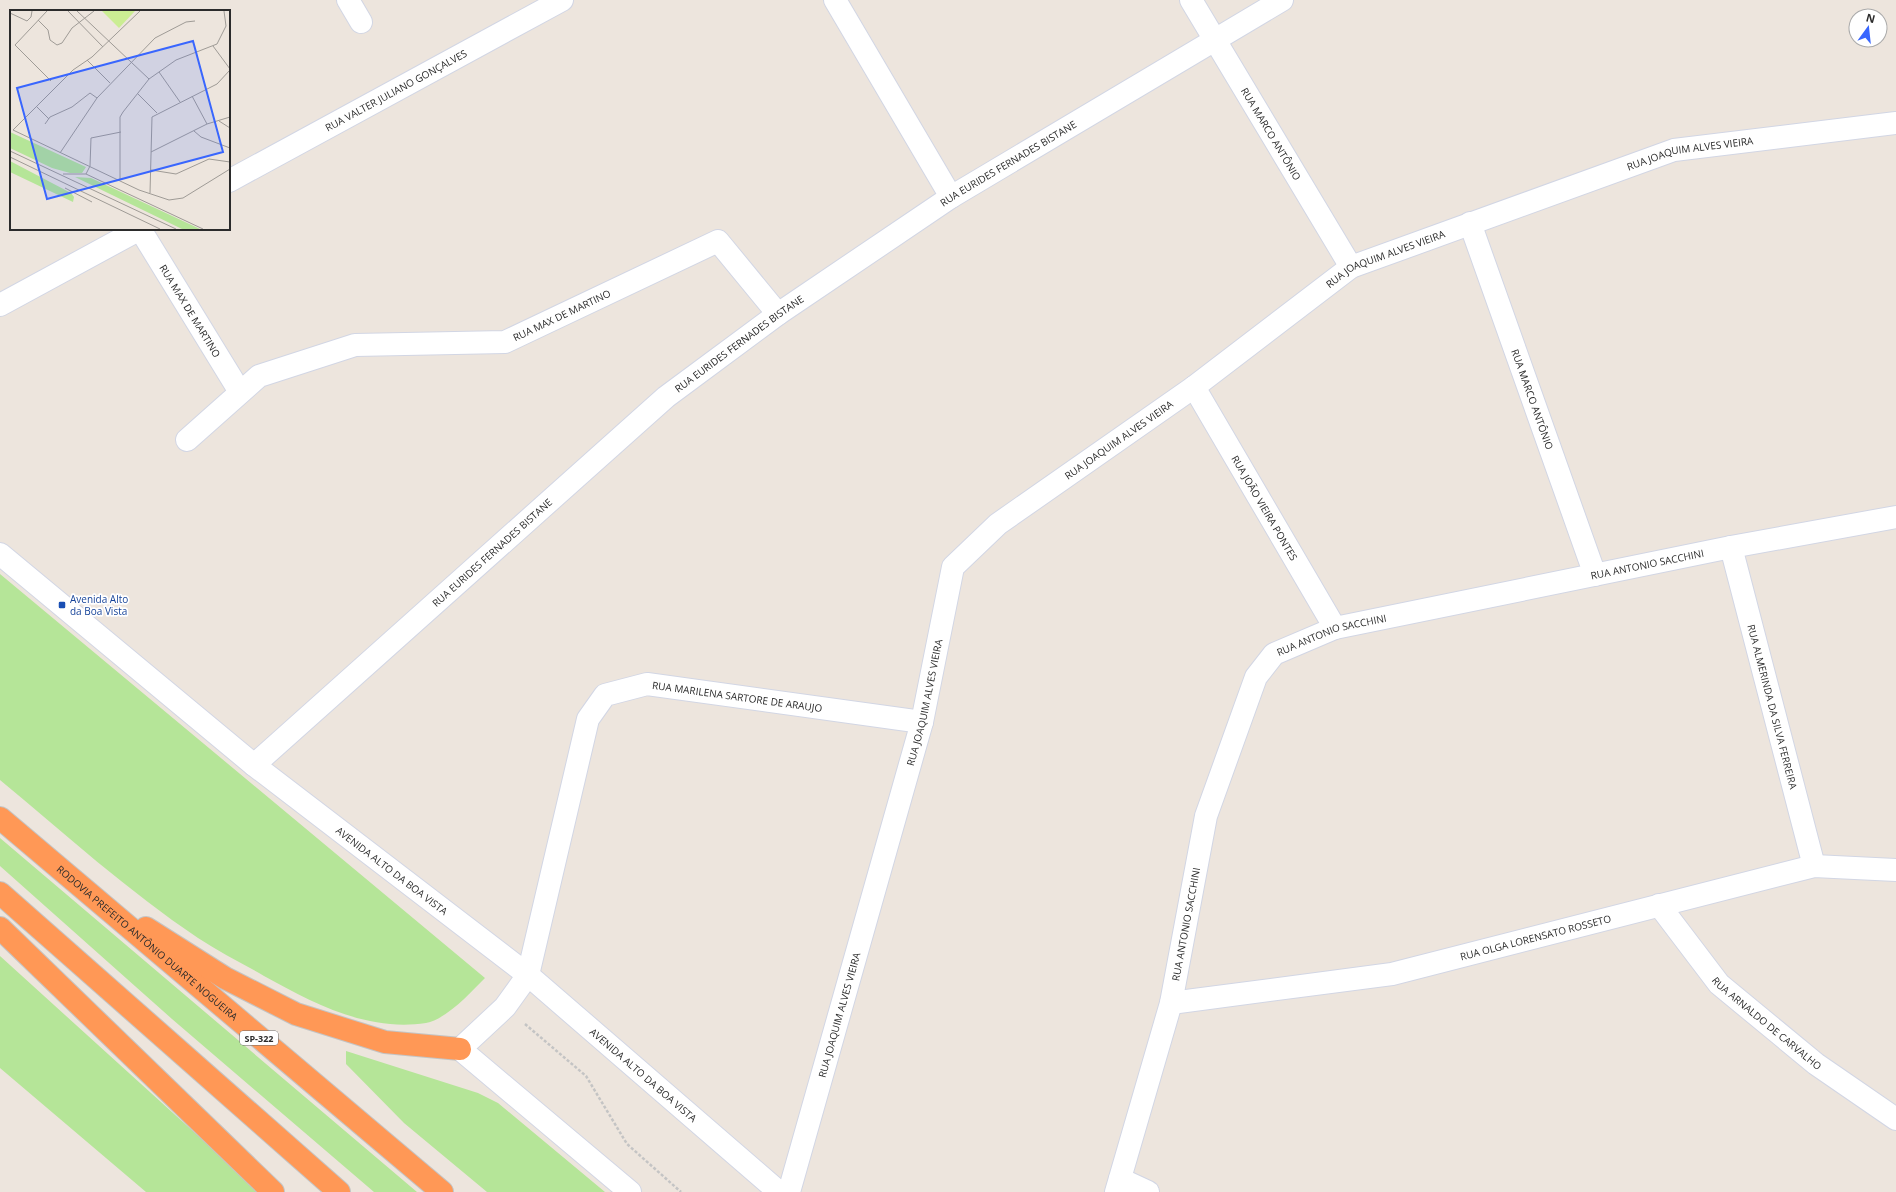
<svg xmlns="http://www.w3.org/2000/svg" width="1896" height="1192" font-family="'Open Sans',sans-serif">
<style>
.green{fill:#b5e598}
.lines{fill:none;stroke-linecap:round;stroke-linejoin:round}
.minor-casing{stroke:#d2d6e4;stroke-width:24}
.highway-casing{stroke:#c4c4c4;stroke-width:24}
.path{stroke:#c4c4c4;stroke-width:2.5;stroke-dasharray:3 2;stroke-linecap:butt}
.minor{stroke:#fff;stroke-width:22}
.highway{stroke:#ff9856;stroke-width:22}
.transit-dot{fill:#1a4fb4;stroke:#fff;stroke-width:1.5}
.labels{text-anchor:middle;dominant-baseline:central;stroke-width:3.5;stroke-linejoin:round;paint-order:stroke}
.shield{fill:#fff;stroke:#6b6b6b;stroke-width:1}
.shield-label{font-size:9px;font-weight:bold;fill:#2b2b2b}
.street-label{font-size:10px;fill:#2b2b2b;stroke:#fff}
.transit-label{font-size:10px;fill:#164399;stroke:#fff;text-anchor:start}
.inset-road{fill:none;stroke:#9f9b96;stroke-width:1}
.view{fill:#3966fe;fill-opacity:0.15;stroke:#3966fe;stroke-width:2}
.inset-edge{fill:none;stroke:#2b2b2b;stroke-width:2}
</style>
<rect width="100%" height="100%" fill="#ede5dd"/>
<path class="green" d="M 0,574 L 485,978 C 471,992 447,1019 426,1023 C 367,1032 313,1003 264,976 C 242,963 219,952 198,938 C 128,891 65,834 0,780 Z
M 0,838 L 417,1192 L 374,1192 L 172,1019 L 0,866 Z
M 0,956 L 260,1192 L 146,1192 L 0,1068 Z
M 346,1051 L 478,1093 L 498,1103 L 605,1192 L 487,1192 L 404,1123 L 346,1064 Z"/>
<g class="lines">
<g class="minor-casing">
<g id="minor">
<path d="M 348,0 L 361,22"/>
<path d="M 835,0 L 951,197"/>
<path id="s1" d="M 1191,0 L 1351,267"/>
<path id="s2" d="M 229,181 L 562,0"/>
<path id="s3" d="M 1470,223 L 1595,575"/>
<path id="s4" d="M 140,229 L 240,392"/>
<path d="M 0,305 L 140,229"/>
<path id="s5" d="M 1194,387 L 1335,628"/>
<path id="s6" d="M 187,440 L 259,376 L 355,345 L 505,342 L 718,241 L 778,314"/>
<path id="s7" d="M 1731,547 L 1814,866"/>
<path id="s8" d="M 0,554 L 254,765 L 528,975 L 779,1192"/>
<path id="s9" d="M 254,765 L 666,397 L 778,314 L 951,197 L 1282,0"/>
<path id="s10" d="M 1659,905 L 1719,984 L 1816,1064 L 1896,1119"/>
<path id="s11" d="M 1171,1003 L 1392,974 L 1814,866 L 1896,870"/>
<path d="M 1120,1179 L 1148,1192"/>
<path id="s12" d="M 630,1192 L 460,1049 L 505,1007 L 528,975 L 588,719 L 605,695 L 647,684 L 922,722"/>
<path id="s13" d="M 789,1192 L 922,722 L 953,567 L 998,524 L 1194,387 L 1351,267 L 1674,150 L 1896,123"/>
<path id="s14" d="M 1116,1192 L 1171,1003 L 1206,816 L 1256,677 L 1274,654 L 1335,628 L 1731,547 L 1896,517"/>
</g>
</g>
<g class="highway-casing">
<g id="highway">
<path id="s15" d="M 0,818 L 442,1192"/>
<path d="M 0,893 L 339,1192"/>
<path d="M 0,928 L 273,1192"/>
<path d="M 146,928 L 225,978 L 296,1014 L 385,1042 L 460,1049"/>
</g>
</g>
<path class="path" d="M 525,1024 L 586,1076 L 627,1144 L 681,1192"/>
<use href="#minor" class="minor"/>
<use href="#highway" class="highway"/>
</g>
<rect class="transit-dot" x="58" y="601" width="8" height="8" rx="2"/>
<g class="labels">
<rect class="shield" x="240" y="1031" width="38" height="14" rx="3"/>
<g class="shield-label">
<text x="259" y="1038">SP-322</text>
</g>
<g class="street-label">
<text stroke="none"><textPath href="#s2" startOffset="190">RUA VALTER JULIANO GONÇALVES</textPath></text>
<text stroke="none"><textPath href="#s1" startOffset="156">RUA MARCO ANTÔNIO</textPath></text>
<text stroke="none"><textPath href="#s13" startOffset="1504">RUA JOAQUIM ALVES VIEIRA</textPath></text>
<text stroke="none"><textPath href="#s9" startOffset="967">RUA EURIDES FERNADES BISTANE</textPath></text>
<text stroke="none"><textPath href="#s13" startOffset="1180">RUA JOAQUIM ALVES VIEIRA</textPath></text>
<text stroke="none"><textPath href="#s4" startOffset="96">RUA MAX DE MARTINO</textPath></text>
<text stroke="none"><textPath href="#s6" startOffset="410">RUA MAX DE MARTINO</textPath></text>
<text stroke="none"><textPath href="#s9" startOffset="643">RUA EURIDES FERNADES BISTANE</textPath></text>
<text stroke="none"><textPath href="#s3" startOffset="187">RUA MARCO ANTÔNIO</textPath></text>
<text stroke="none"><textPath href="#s13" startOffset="856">RUA JOAQUIM ALVES VIEIRA</textPath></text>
<text stroke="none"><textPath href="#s5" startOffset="140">RUA JOÃO VIEIRA PONTES</textPath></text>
<text stroke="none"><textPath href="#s9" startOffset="319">RUA EURIDES FERNADES BISTANE</textPath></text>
<text stroke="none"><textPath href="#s14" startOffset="949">RUA ANTONIO SACCHINI</textPath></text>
<text stroke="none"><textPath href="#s14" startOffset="625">RUA ANTONIO SACCHINI</textPath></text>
<text stroke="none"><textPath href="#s12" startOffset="750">RUA MARILENA SARTORE DE ARAUJO</textPath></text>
<text stroke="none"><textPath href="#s13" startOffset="508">RUA JOAQUIM ALVES VIEIRA</textPath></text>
<text stroke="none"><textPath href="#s7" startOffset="165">RUA ALMERINDA DA SILVA FERREIRA</textPath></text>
<text stroke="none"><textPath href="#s8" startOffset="504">AVENIDA ALTO DA BOA VISTA</textPath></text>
<text stroke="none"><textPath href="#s14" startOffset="277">RUA ANTONIO SACCHINI</textPath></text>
<text stroke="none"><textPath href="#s11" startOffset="371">RUA OLGA LORENSATO ROSSETO</textPath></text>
<text stroke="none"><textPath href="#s15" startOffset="193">RODOVIA PREFEITO ANTÔNIO DUARTE NOGUEIRA</textPath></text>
<text stroke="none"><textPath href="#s13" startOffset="184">RUA JOAQUIM ALVES VIEIRA</textPath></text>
<text stroke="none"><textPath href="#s10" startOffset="161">RUA ARNALDO DE CARVALHO</textPath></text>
<text stroke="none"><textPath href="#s8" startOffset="828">AVENIDA ALTO DA BOA VISTA</textPath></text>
</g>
<g class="transit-label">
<text x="70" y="599">Avenida Alto<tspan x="70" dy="12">da Boa Vista</tspan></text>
</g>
</g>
<g transform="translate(10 10)">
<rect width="220" height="220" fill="#ede5dd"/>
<path d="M 0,122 L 76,157 L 72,163 L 60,163 L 42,158 L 0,138 ZM 0,151 L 61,183 L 64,187 L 63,192 L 0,162 ZM 65,167 L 81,168 L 190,219 L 172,219 Z" fill="#b5e598"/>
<path d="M 92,1 L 125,1 L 109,18 Z" fill="#cbed93"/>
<path class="inset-road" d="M 37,1 L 5,35 L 41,71M 58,1 L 93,37M 67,1 L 139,69M 130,1 L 82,47 L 63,60 L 3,120 L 129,180 L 159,190 L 173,188 L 220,159M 0,3 L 17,11 L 21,7 L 22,1M 28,10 L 38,20 L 40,30 L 47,35 L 52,33 L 62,18 L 84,1M 203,36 L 220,59M 77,50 L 100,73M 149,62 L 170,92M 128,84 L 147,103M 182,86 L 197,114M 26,96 L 39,109M 209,111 L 220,118M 35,114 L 40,107 L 62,97 L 80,83 L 87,88M 184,121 L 191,127 L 220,138M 111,122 L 81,128 L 80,156 L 76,164 L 193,219M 0,141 L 166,219M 141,142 L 197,114 L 220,107M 50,143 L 87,88 L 145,28 L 176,12 L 185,11M 0,147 L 150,219M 141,160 L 166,164 L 199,149 L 220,152M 53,164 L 76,164M 110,170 L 110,107 L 113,102 L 139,69 L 166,50 L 207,34 L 216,16 L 214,1M 55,178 L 82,192M 140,183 L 142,107 L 207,74 L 220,60"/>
<path class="view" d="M 183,31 L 213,142 L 37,189 L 7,78 Z"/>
<rect width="220" height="220" class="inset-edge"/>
</g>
<g transform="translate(1868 28) rotate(15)"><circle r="19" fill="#ffffff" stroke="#aaaaaa"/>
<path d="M0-3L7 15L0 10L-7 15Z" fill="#3966fe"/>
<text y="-6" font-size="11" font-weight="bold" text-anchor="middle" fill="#2b2b2b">N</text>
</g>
</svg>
